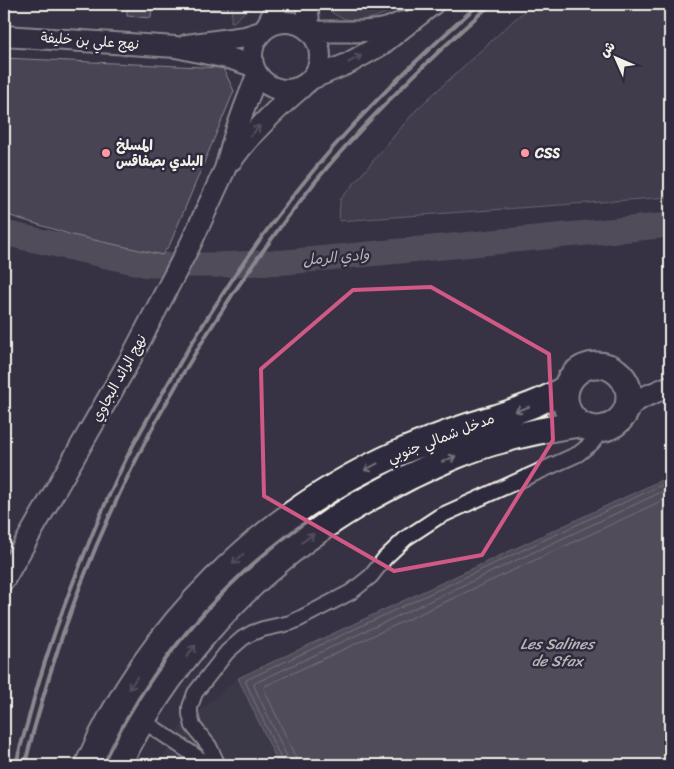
<svg xmlns="http://www.w3.org/2000/svg" width="674" height="769" font-family="Sriracha,'Playpen Sans Arabic',sans-serif">
<style>
.built{fill:#433f4e}
.green{fill:#504b59;stroke:#a29ea0}
.water{fill:#726e77;stroke:#a6a2a4}
.lines{fill:none;stroke-linecap:round;stroke-linejoin:round}
.shore{stroke:#c0bdbb;stroke-width:1}
.stream{stroke:#a6a2a4;stroke-width:4.5}
.river{stroke:#726e77;stroke-width:25}
.building{fill:#5f5c67;stroke:#f4f1e8}
.street-casing{stroke:#f4f1e8;stroke-width:18}
.secondary-casing{stroke:#f4f1e8;stroke-width:24}
.highway-casing{stroke:#f4f1e8;stroke-width:29}
.street{stroke:#2f2a3d;stroke-width:14}
.secondary{stroke:#2f2a3d;stroke-width:20}
.highway{stroke:#2f2a3d;stroke-width:25}
.rail{stroke:#f4f1e8;stroke-width:4}
.oneway{stroke:#747079}
.marked{fill:none;stroke:#d15985;stroke-width:4;stroke-linejoin:round}
.poi-dot{fill:#ff9aa2;stroke:#2f2a3d;stroke-width:2}
.labels{text-anchor:middle;dominant-baseline:central;stroke-width:5;stroke-linejoin:round;paint-order:stroke}
.street-label{font-size:14px;fill:#f4f1e8;stroke:#2f2a3d}
.poi-label{font-size:14px;font-weight:bold;fill:#f4f1e8;stroke:#2f2a3d;text-anchor:start}
.water-label{font-size:15px;font-style:italic;fill:#bab6b5;stroke:#2f2a3d}
</style>
<rect width="100%" height="100%" fill="#373244"/>
<filter id="ink" filterUnits="userSpaceOnUse"><feTurbulence type="fractalNoise" baseFrequency=".02" numOctaves="2"/><feDisplacementMap in="SourceGraphic" scale="10" xChannelSelector="R" yChannelSelector="G"/><feConvolveMatrix kernelMatrix="1 2 1 2 8 2 1 2 1" color-interpolation-filters="sRGB"/></filter>
<g filter="url(#ink)">
<path class="built" d="M 238,678 L 279,765 L 158,765 L 179,728 Z"/>
<path class="green" d="M 232,4 L 253,4 L 234,22 L 231,22 Z
M 324,4 L 401,4 C 378,20 344,31 324,4 Z
M 534,4 L 670,4 L 670,197 L 339,221 L 340,200 L 416,110 L 515,19 Z"/>
<path class="water" d="M 670,476 L 670,765 L 279,765 L 238,678 Z"/>
<g class="lines">
<path class="shore" d="M 283,765 L 282,761 L 246,683 L 246,680 L 670,481
M 289,765 L 288,759 L 254,686 L 255,683 L 670,488
M 297,765 L 295,756 L 264,689 L 265,686 L 670,497"/>
<path class="stream" d="M 4,249 L 10,235"/>
<path class="river" d="M 4,233 L 148,265 L 216,265 L 286,262 L 670,225"/>
</g>
<path class="building" d="M 127,4 L 152,4 L 151,18 L 127,16 Z
M 205,4 L 229,4 L 228,10 L 208,8 L 204,5 Z
M 4,58 L 223,68 L 234,91 L 170,244 L 162,255 L 72,235 L 4,214 Z"/>
<g class="lines">
<g class="street-casing">
<path id="street" d="M 142,720 L 209,765
M 218,765 L 209,746 L 193,726 L 190,714 L 190,707 L 195,693 L 227,652 L 243,638 L 252,633 L 263,629 L 290,623 L 299,619 L 351,592 L 371,576 L 385,558 L 406,538 L 438,517 L 578,454 L 592,443 L 604,428"/>
</g>
<g class="secondary-casing">
<path id="secondary" d="M 307,4 L 310,31
M252 56a34 34 0 1 1 68 0a34 34 0 1 1-68 0Z
M 265,29 L 278,4
M 311,32 C 335,30 360,34 384,29 C 390,28 397,24 403,22
M 4,36 L 176,47 L 232,59 L 253,66
M 187,45 L 245,37 L 261,32
M 311,79 L 347,64 L 381,45 L 433,4
M 232,160 C 252,132 276,109 302,87
M 627,407 L 644,397 L 670,386
M 4,580 L 131,358 L 191,243 L 225,169 L 234,137 L 245,106 L 257,75"/>
</g>
<g class="highway-casing">
<path id="highway" d="M565 397a32 32 0 1 1 64 0a32 32 0 1 1-64 0Z
M 88,765 C 148,627 264,512 401,452 C 427,441 452,431 479,423 C 509,413 539,405 566,388
M 118,765 C 164,670 238,585 326,525 C 353,506 382,491 411,476 C 440,462 470,448 502,440 C 527,433 553,428 579,424"/>
</g>
<use href="#street" class="street"/>
<use href="#secondary" class="secondary"/>
<use href="#highway" class="highway"/>
<path class="rail" d="M 16,765 C 19,749 25,733 29,717 C 42,667 59,618 78,570 C 90,539 103,508 117,478 C 130,449 146,421 162,394 C 217,296 281,202 358,120 C 396,79 437,41 479,4
M 25,765 C 31,736 41,706 49,677 C 103,498 198,328 315,182 C 368,117 429,59 491,4"/>
</g>
<defs><path id="oneway-shaft" d="M-6 0H5M1.5-3L5.5 0L1.5 3" fill="none" stroke-width="1.6" stroke-linecap="round" stroke-linejoin="round" transform="scale(1.25)"/></defs>
<g class="oneway">
<use href="#oneway-shaft" transform="translate(355 59) rotate(-29)"/>
<use href="#oneway-shaft" transform="translate(255 131) rotate(-49)"/>
<use href="#oneway-shaft" transform="translate(522 409) rotate(162)"/>
<use href="#oneway-shaft" transform="translate(449 459) rotate(-23)"/>
<use href="#oneway-shaft" transform="translate(371 467) rotate(152)"/>
<use href="#oneway-shaft" transform="translate(308 538) rotate(-36)"/>
<use href="#oneway-shaft" transform="translate(238 559) rotate(137)"/>
<use href="#oneway-shaft" transform="translate(191 651) rotate(-52)"/>
<use href="#oneway-shaft" transform="translate(133 683) rotate(123)"/>
</g>
</g>
<path d="M0 0H674V769H0ZM 431,287 L 549,354 L 553,440 L 482,555 L 394,571 L 264,496 L 261,369 L 353,290 Z" fill="#373244" fill-opacity=".55" fill-rule="evenodd"/>
<path class="marked" d="M 431,287 L 549,354 L 553,440 L 482,555 L 394,571 L 264,496 L 261,369 L 353,290 Z"/>
<g class="poi-dot">
<circle cx="106" cy="153" r="5"/>
<circle cx="525" cy="153" r="5"/>
</g>
<g class="labels">
<g class="street-label">
<text transform="translate(90 41) rotate(4)">نهج علي بن خليفة</text>
<text transform="translate(119 378) rotate(-61)">نهج الرائد البجاوي</text>
<text transform="translate(441 438) rotate(-21)">مدخل شمالي جنوبي</text>
</g>
<g class="poi-label">
<text x="116" y="145">المسلخ<tspan x="116" dy="16">البلدي بصفاقس</tspan></text>
<text x="535" y="153">CSS</text>
</g>
<g class="water-label">
<text transform="translate(336 257) rotate(-5)">وادي الرمل</text>
<text x="557" y="644">Les Salines<tspan x="557" dy="17">de Sfax</tspan></text>
</g>
</g>
<rect width="674" height="769" fill="none" stroke="#2f2a3d" stroke-width="20"/>
<rect x="10" y="10" width="654" height="749" fill="none" stroke="#f4f1e8" stroke-width="2" filter="url(#ink)"/>
<g transform="translate(616 58) rotate(315)" stroke="#2f2a3d" stroke-width="4" paint-order="stroke">
<path d="M0-4L9 19L0 12L-9 19Z" fill="#f4f1e8"/>
<text y="-8" font-size="14" font-weight="bold" text-anchor="middle" fill="#f4f1e8">ش</text>
</g>
</svg>
